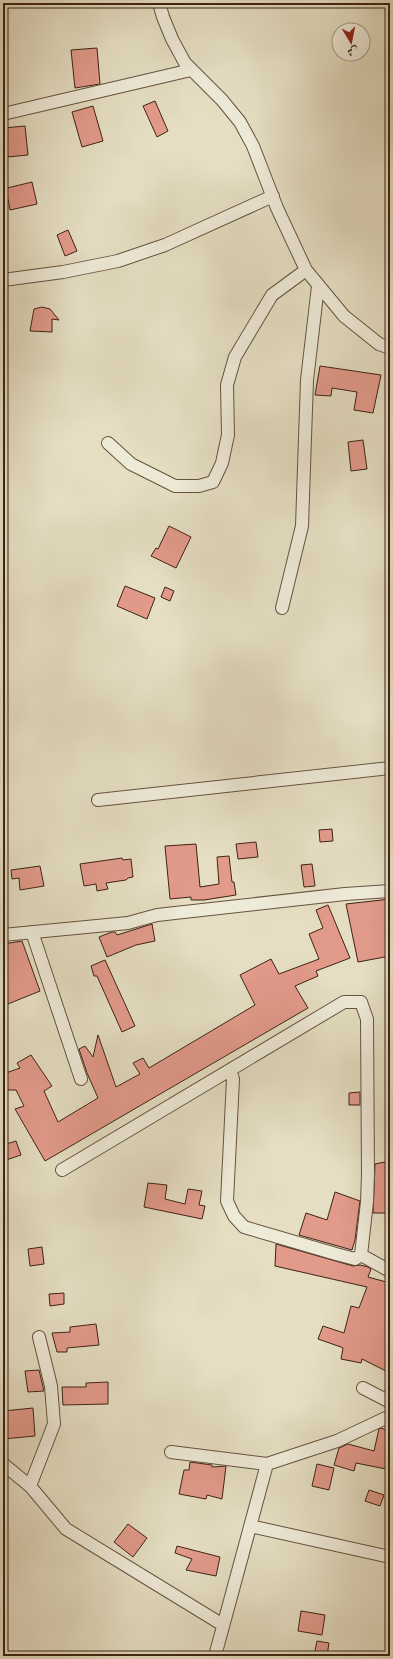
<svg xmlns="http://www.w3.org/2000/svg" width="393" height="1659" font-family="Vollkorn,Amiri,serif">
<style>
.building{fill:#e29a8b;stroke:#3d2313}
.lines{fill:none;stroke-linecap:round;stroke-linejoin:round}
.minor-casing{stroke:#67523f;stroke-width:14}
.minor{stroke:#eeead8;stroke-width:12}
</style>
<rect width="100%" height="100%" fill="#e5dec3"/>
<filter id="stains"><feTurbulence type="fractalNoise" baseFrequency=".005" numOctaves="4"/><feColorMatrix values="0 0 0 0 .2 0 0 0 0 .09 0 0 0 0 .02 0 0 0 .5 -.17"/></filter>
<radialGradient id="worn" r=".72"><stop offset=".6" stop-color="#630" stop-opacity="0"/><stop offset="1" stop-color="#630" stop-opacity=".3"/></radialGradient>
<path class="building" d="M 97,48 L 100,84 L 75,88 L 71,50 Z
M 155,101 L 168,131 L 157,137 L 143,106 Z
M 93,106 L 103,141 L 82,147 L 72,112 Z
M 25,126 L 28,155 L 7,157 L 4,128 Z
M 32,182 L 37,204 L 10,210 L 8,199 L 3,200 L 3,189 Z
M 68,230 L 77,251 L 65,256 L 57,235 Z
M 42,307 L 50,309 L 59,320 L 52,319 L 52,332 L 30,331 L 34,309 Z
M 320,366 L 381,375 L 373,413 L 354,410 L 357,392 L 332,388 L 331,396 L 315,395 Z
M 363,440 L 367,469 L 351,471 L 348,442 Z
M 169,526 L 191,537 L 176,568 L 151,556 L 156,548 L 158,549 Z
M 125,586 L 155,598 L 147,619 L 117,606 Z
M 165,587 L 174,591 L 170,601 L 161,597 Z
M 332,829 L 333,841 L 320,842 L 319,830 Z
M 256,842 L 258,857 L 238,859 L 236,844 Z
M 196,844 L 200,887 L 219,884 L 217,857 L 229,856 L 232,882 L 234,882 L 236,895 L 204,900 L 191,900 L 191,897 L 170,899 L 165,846 Z
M 122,858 L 123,860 L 131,859 L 133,877 L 128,878 L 126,880 L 106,883 L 108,889 L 97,891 L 96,884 L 84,886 L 80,864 Z
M 312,864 L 315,886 L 304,887 L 301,865 Z
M 40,866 L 44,886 L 20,890 L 19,878 L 12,879 L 11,870 Z
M 390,899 L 390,956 L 358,962 L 346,904 Z
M 328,905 L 350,958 L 316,971 L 318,976 L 295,986 L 308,1008 L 45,1161 L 15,1109 L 24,1106 L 16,1090 L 7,1090 L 3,1083 L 3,1074 L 20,1068 L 17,1063 L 31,1055 L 52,1086 L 44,1091 L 58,1122 L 98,1098 L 87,1073 L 79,1049 L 85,1046 L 93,1057 L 98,1035 L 116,1087 L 140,1074 L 133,1063 L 143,1058 L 149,1068 L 255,1005 L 240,975 L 271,959 L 279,974 L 319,959 L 309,934 L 323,928 L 316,910 Z
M 152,924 L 155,941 L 136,945 L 107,957 L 99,937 L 112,932 L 115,932 L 117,935 Z
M 22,941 L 40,991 L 3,1006 L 3,944 Z
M 105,960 L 135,1026 L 122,1032 L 97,976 L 94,976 L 91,966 Z
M 360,1092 L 360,1105 L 349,1105 L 349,1093 Z
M 16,1141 L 21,1155 L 3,1161 L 3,1145 Z
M 390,1161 L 390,1213 L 373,1213 L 375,1164 Z
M 148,1183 L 167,1185 L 165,1199 L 185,1204 L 188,1189 L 202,1191 L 199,1205 L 205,1206 L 202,1219 L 144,1207 Z
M 335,1192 L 360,1201 L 355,1240 L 352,1250 L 299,1235 L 306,1213 L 327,1220 Z
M 276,1244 L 353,1266 L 360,1265 L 368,1267 L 371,1269 L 368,1277 L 390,1283 L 390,1373 L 362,1359 L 361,1363 L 341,1359 L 343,1348 L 341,1347 L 318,1339 L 323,1326 L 344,1333 L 351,1306 L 359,1308 L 367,1287 L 275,1266 Z
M 42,1247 L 44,1264 L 30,1266 L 28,1249 Z
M 64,1293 L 64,1304 L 50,1306 L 49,1294 Z
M 96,1324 L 99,1345 L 67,1348 L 67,1352 L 57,1352 L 52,1333 L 70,1332 L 70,1327 Z
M 39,1370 L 44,1391 L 28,1392 L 25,1371 Z
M 108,1382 L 108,1404 L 63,1405 L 62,1387 L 86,1387 L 86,1383 Z
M 33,1408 L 35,1436 L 3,1439 L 3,1411 Z
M 381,1428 L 390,1431 L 390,1456 L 389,1456 L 386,1469 L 356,1463 L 354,1471 L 334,1465 L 339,1448 L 348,1444 L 374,1451 L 379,1429 Z
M 190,1462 L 212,1465 L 212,1467 L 226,1466 L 222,1499 L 207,1495 L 206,1499 L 179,1494 L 184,1470 L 189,1470 Z
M 317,1464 L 334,1468 L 329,1490 L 312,1486 Z
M 369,1490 L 384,1495 L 380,1506 L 365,1501 Z
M 128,1524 L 147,1538 L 133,1557 L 114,1542 Z
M 177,1546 L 220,1557 L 216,1576 L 186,1570 L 192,1559 L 175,1553 Z
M 301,1611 L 325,1615 L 322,1635 L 298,1631 Z
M 317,1641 L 329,1643 L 327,1656 L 314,1656 Z"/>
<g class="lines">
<g class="minor-casing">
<path id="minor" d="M 159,3 L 163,17 L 172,39 L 185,63 L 222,100 L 240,122 L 253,146 L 277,208 L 306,270 L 344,316 L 379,344 L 390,348
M 3,114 L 191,70
M 3,280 L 63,272 L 118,261 L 165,245 L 273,196
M 108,443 L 131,464 L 175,486 L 199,486 L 213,482 L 222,463 L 228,435 L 227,385 L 235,357 L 272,295 L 306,270
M 282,608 L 302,526 L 307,380 L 318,286
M 98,800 L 390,768
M 32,932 L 81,1079
M 3,935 L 128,923 L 157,915 L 345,894 L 390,891
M 230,1070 L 233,1079 L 227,1201 L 234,1216 L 244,1227 L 336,1254 L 355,1259 L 361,1255
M 62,1170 L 344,1002 L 361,1002 L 367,1019 L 368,1175 L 367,1202 L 361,1255
M 361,1255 L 390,1271
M 363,1388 L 390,1402
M 171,1452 L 267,1464 L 337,1441 L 390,1416
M 3,1464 L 30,1486 L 66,1529 L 223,1625
M 30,1486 L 54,1424 L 51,1386 L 39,1337
M 250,1526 L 390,1557
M 215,1656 L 267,1464"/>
</g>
<use href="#minor" class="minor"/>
</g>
<rect width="393" height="1659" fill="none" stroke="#e5dec3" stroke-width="16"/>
<rect x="4" y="4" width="385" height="1651" fill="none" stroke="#3d2313" stroke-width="2"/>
<rect x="8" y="8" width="377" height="1643" fill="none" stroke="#3d2313"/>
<g transform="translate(351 42) rotate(170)"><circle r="19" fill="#eeead8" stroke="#a79a89"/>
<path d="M0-3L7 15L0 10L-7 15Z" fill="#8f2418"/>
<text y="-6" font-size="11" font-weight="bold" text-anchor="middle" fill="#3d2313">ش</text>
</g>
<rect width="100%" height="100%" filter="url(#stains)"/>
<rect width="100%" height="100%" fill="url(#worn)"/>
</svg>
